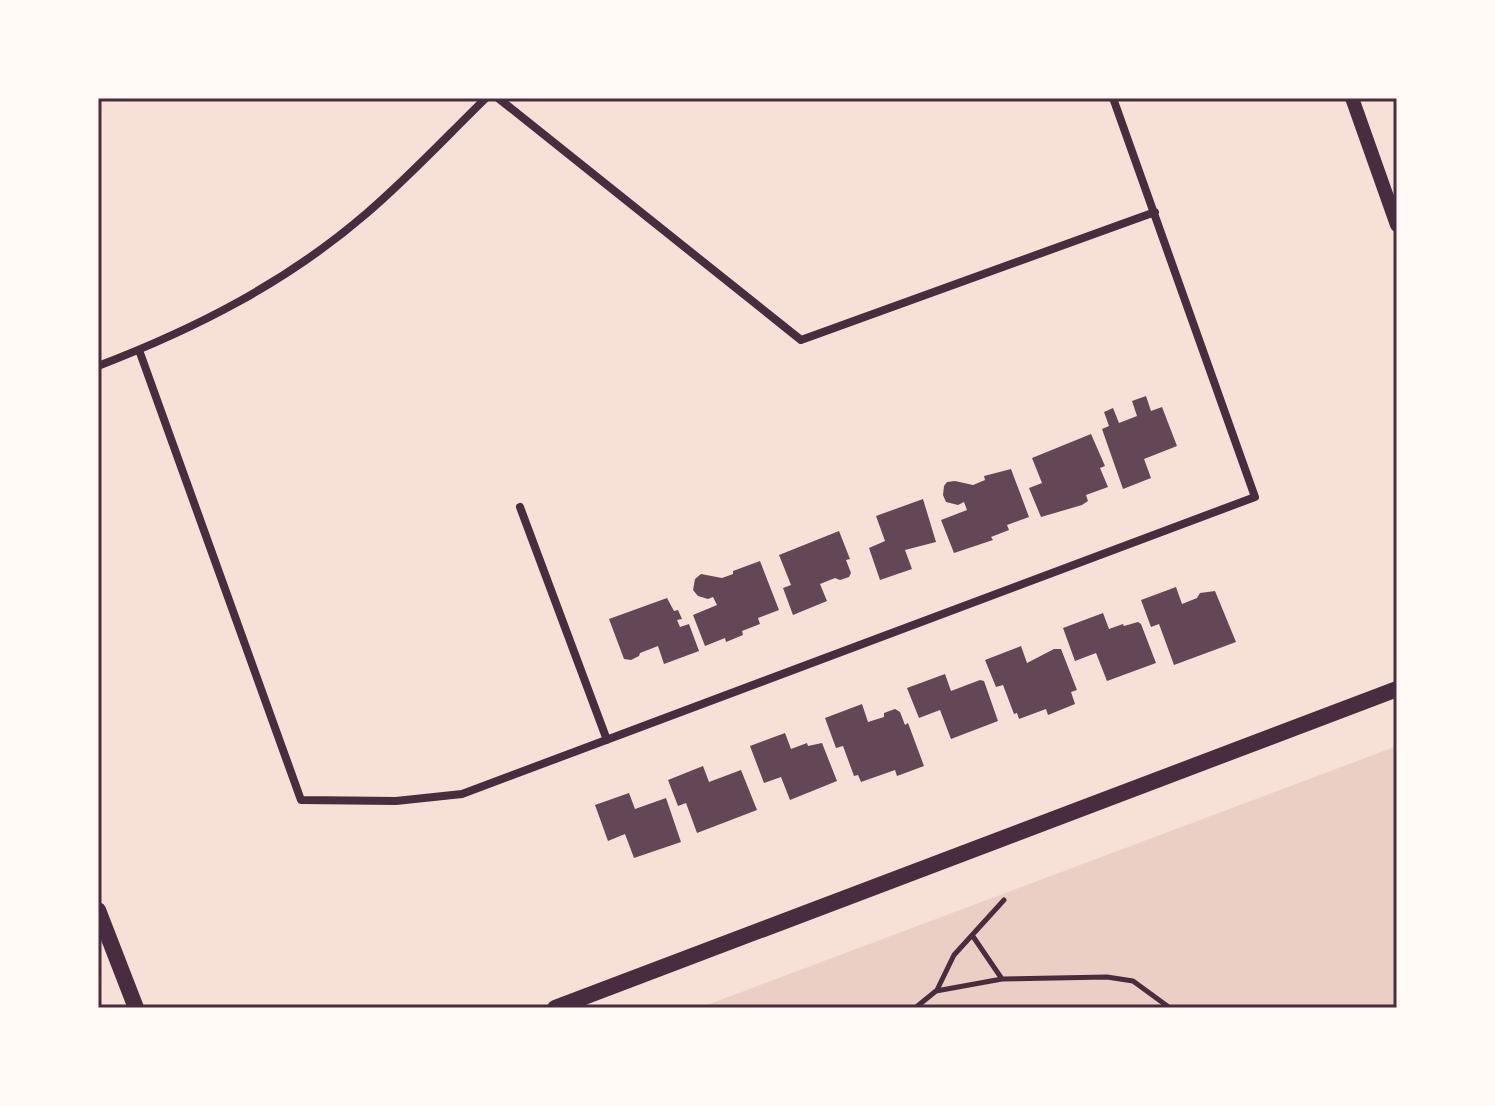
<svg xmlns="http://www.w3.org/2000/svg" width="1495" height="1106" font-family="'Golos Text',sans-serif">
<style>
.green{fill:#ebcfc5}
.building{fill:#644757}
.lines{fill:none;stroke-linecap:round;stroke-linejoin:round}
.path{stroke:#4a2c40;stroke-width:5}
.minor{stroke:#4a2c40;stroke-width:8}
.tertiary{stroke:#4a2c40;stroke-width:14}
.secondary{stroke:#4a2c40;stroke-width:16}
.neatline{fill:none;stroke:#4a2c40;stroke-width:3}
</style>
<rect width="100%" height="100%" fill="#f7e1d7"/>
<path class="green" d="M 1397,746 L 1397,1008 L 699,1008 Z"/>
<path class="building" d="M 1146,396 L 1151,411 L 1162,407 L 1177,446 L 1144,459 L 1151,478 L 1123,489 L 1102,429 L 1109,426 L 1104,412 L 1113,408 L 1119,423 L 1137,416 L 1132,401 Z
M 1091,434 L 1105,466 L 1100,468 L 1108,487 L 1086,495 L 1088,501 L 1082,505 L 1041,517 L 1029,488 L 1042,483 L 1032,458 Z
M 1011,469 L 1029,517 L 1007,525 L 1009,530 L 991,537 L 993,540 L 954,553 L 941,520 L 967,510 L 964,502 L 958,505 L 946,502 L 943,495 L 944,486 L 947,482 L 955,481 L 973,485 L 985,480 L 984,476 Z
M 923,499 L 936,542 L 905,550 L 912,569 L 880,580 L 869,548 L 885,541 L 876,516 Z
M 839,531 L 850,559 L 846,560 L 851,573 L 849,577 L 840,580 L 835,578 L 820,584 L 827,601 L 793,615 L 783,588 L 791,585 L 779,555 Z
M 760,561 L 779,610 L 758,618 L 760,624 L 742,631 L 743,635 L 726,642 L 725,638 L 705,646 L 693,615 L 717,605 L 713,597 L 708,599 L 698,596 L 693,590 L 695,579 L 701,574 L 722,578 L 733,574 L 733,571 Z
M 1176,587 L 1182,604 L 1197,598 L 1200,593 L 1215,591 L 1236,642 L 1174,665 L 1159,624 L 1151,627 L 1141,600 Z
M 667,598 L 674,611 L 678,610 L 682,619 L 677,620 L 680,627 L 689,624 L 699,651 L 664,664 L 658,646 L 640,653 L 639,656 L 631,660 L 624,659 L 609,619 Z
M 1103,613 L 1109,629 L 1123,624 L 1124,626 L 1138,622 L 1141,624 L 1156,663 L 1107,681 L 1096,653 L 1075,661 L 1063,628 Z
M 1021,646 L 1027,663 L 1054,649 L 1061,649 L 1077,690 L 1071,692 L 1075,704 L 1048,715 L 1046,709 L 1019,719 L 1017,713 L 1014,714 L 1003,685 L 996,687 L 985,660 Z
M 945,674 L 951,691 L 980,680 L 984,681 L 998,721 L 951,739 L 940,710 L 919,718 L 907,688 Z
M 862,704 L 868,722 L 884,717 L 884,713 L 895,709 L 900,712 L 905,725 L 908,723 L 924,766 L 897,776 L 895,770 L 861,782 L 858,775 L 854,776 L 843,746 L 836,748 L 825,718 Z
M 785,733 L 791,749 L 807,743 L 808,746 L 822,743 L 837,781 L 790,800 L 781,777 L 764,783 L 750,746 Z
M 703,766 L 709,782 L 741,770 L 757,810 L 697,833 L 686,803 L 678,806 L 668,780 Z
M 629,793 L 635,809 L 666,798 L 681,842 L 634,858 L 625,834 L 608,841 L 595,805 Z"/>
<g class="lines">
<path class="path" d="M 972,935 L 1002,979
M 937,990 L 954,955 L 1004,900
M 915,1008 L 936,991 L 1002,979 L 1107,977 L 1133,981 L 1170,1008"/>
<path class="minor" d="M 498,98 L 801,340 L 1155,212
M 139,350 L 301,800 L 396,801 L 462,794 L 1255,497 L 1113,98
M 98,366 C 197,328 287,282 367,213 C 409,177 447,136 486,98
M 520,507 L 607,740"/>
<path class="tertiary" d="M 1352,98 L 1397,225"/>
<path class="secondary" d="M 98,910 L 136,1008
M 555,1008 L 1397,689"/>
</g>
<rect width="1495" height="1106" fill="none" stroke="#fffaf5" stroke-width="200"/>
<rect x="100" y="100" width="1295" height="906" class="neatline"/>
</svg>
